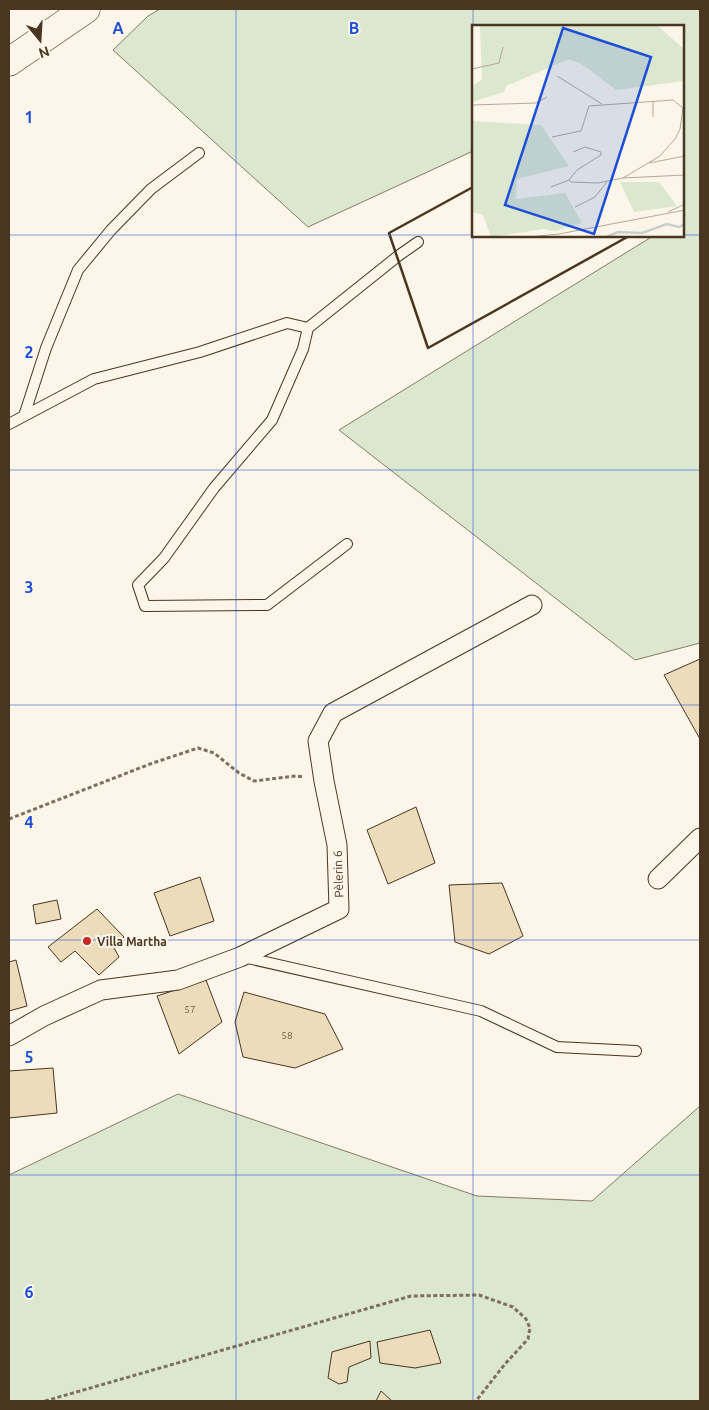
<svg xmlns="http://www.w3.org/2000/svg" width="709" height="1410" font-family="Ubuntu,sans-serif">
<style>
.green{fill:#dce7d0;stroke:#887966}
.building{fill:#ecdcbc;stroke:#4a3520}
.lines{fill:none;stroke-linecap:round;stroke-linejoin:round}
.service-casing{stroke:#4a3520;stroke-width:12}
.minor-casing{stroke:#4a3520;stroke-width:21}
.secondary-casing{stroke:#4a3520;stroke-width:29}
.path{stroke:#7f6f5c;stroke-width:3;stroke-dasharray:4 2.5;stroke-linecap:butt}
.service{stroke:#fbf6e9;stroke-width:10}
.minor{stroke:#fbf6e9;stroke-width:19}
.secondary{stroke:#fbf6e9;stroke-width:28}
.wall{stroke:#4a3520;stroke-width:2.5}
.grid{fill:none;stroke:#1d4ed8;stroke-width:1;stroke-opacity:0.55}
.poi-dot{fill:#c62828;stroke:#fbf6e9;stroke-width:2}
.labels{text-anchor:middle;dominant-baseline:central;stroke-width:4;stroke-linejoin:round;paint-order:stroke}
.number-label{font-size:10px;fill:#725f47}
.street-label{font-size:12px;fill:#4a3520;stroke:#fbf6e9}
.poi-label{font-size:12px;font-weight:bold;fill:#4a3520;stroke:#fbf6e9;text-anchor:start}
.inset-river{fill:none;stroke:#c9cecd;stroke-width:2.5}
.inset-road{fill:none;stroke:#b4a999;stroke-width:1}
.view{fill:#1d4ed8;fill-opacity:0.15;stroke:#1d4ed8;stroke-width:2.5}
.inset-edge{fill:none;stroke:#4a3520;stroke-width:2.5}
.grid-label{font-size:16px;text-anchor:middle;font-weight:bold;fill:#1d4ed8;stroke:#fbf6e9;stroke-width:4;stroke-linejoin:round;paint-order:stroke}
</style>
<rect width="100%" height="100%" fill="#fbf6e9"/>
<path class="green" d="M 160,9 L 700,9 L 700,643 L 635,660 L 339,430 L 653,236 L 683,236 L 683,218 L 685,216 L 683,209 L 683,26 L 473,26 L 473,151 L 308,227 L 113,50 L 148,16 Z
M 178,1094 L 477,1196 L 592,1201 L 700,1106 L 700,1401 L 9,1401 L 9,1175 Z"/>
<path class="building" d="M 700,659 L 700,739 L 664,675 Z
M 416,807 L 435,863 L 388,884 L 367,830 Z
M 200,877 L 214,921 L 170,936 L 154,893 Z
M 502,883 L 523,936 L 489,954 L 455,942 L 449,885 Z
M 57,900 L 61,919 L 36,924 L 33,905 Z
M 97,909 L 124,937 L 113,946 L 119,957 L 99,975 L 75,951 L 61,962 L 48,947 Z
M 16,960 L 27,1006 L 9,1011 L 9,962 Z
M 206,980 L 222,1022 L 179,1054 L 157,996 Z
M 244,992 L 325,1014 L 343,1049 L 295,1068 L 243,1057 L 235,1022 Z
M 53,1068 L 57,1113 L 9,1118 L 9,1071 Z
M 430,1330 L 441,1363 L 415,1368 L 380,1363 L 377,1342 Z
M 370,1341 L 371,1358 L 349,1367 L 347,1382 L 339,1384 L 328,1378 L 332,1352 Z
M 381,1391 L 392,1401 L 376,1401 Z"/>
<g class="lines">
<g class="service-casing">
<path id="service" d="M 308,328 L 398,256 L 418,242
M 24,416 L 46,348 L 78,270 L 111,230 L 151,189 L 199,153
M 9,424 L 94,379 L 200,352 L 287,323 L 308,328 L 303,349 L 272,420 L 214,488 L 164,558 L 138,585 L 145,606 L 267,605 L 347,544
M 243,957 L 481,1011 L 557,1047 L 636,1051"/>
</g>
<g class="minor-casing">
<path id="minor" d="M 658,879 L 700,838
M 9,1036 L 44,1016 L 101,990 L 178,980 L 240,957 L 339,909 L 337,845 L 324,781 L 318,741 L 333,713 L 532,605"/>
</g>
<g class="secondary-casing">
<path id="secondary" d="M 9,62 L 86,9"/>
</g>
<path class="path" d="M 9,819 L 150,764 L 198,748 L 214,753 L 239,773 L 254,781 L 296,776 L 304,777
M 45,1401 L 411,1296 L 479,1295 L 513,1307 L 526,1319 L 530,1328 L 528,1339 L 505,1364 L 476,1401"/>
<use href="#service" class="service"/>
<use href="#minor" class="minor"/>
<use href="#secondary" class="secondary"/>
<path class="wall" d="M 473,187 L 389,233 L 428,348 L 629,236"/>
</g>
<path class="grid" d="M 236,9 L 236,1401M 473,9 L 473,1401M 9,235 L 473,235M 683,235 L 700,235M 9,470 L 700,470M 9,705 L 700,705M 9,940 L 700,940M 9,1175 L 700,1175"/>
<circle class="poi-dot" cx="87" cy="941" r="5"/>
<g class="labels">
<g class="number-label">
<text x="190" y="1009">57</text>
<text x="287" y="1035">58</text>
</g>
<g class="street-label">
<text transform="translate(338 874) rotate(-92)">Pèlerin 6</text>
</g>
<g class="poi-label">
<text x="97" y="941">Villa Martha</text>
</g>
</g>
<g transform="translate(472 25)">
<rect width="212" height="212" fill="#fbf6e9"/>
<path d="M 8,1 L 186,1 L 212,24 L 212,56 L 144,65 L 111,40 L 97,34 L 34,61 L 32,67 L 0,77 L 0,62 L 10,54 ZM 0,96 L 69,100 L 97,141 L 45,154 L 44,174 L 93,168 L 110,198 L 83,206 L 72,204 L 19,212 L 11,190 L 0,187 ZM 148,157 L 187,157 L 205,181 L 162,187 Z" fill="#dce7d0"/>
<path class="inset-river" d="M 134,212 L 146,207 L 170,208 L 195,199 L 207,202 L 213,199"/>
<path class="inset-road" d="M 0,44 L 27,38 L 31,22M 85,51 L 130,79M 0,80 L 64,78 L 75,72M 181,92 L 181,76M 80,112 L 109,106 L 117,81 L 201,75 L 211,83 L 208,104 L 203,114 L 188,131 L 151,153 L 213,150M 101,127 L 113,122 L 129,127 L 129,130 L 105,145 L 97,155 L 99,157 L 126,158 L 151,153M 177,138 L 213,131M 79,162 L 97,155M 103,182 L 123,172 L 135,157M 196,187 L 213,179M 56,212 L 87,209 L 213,185"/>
<path class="view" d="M 91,3 L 179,32 L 122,209 L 33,180 Z"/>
<rect width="212" height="212" class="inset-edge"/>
</g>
<g class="grid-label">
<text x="118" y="34">A</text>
<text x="354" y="34">B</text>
<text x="29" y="123">1</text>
<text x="29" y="358">2</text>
<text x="29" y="593">3</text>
<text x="29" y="828">4</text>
<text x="29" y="1063">5</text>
<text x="29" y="1298">6</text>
</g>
<rect width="709" height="1410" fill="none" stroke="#4a3520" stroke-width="20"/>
<g transform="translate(40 40) rotate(162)" stroke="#fbf6e9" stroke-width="4" paint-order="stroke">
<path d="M0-4L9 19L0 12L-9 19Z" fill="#4a3520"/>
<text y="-8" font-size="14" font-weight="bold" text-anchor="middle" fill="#4a3520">N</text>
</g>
</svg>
